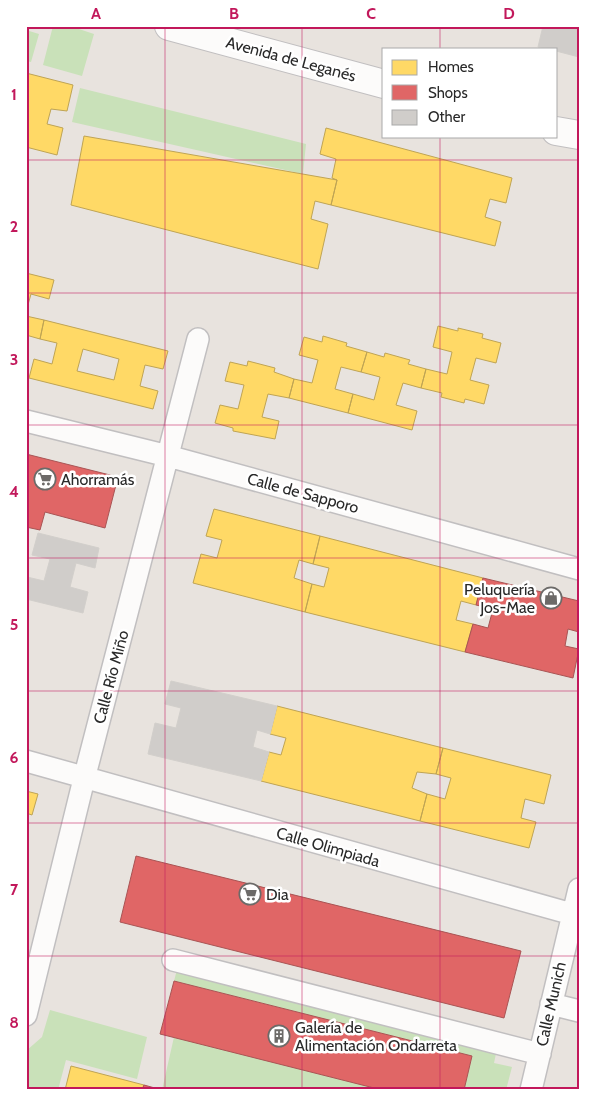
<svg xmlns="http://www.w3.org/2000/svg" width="605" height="1116" font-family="Cabin,sans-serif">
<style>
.green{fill:#c9e1b9}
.homes{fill:#ffd966;stroke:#bfa454;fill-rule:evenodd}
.shops{fill:#e06666;stroke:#a95454}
.building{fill:#d0cdca;stroke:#d2cfcb}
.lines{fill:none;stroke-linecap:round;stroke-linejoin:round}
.street-casing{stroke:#c1bfc0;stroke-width:24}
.secondary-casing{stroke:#c1bfc0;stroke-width:30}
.street{stroke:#fcfbfa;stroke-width:21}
.secondary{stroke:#fcfbfa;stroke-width:28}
.grid{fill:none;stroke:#c2185b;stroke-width:1;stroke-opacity:0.55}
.labels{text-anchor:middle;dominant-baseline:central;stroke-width:5;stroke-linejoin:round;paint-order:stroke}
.street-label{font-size:16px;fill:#292929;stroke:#fff}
.poi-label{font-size:16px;fill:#292929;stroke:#fff;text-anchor:start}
.neatline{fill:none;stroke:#c2185b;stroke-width:2}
.grid-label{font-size:16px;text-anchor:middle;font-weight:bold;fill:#c2185b}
</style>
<rect width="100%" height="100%" fill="#e8e3de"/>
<path class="green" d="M 53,26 L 70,26 L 94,34 L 82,76 L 43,65 Z
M 26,30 L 39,34 L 31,62 L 26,61 Z
M 80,88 L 306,144 L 303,174 L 72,122 Z
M 179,962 L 498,1044 L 494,1063 L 512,1067 L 506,1090 L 464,1090 L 472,1056 L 174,981 Z
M 50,1010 L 147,1037 L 137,1079 L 66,1060 L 58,1090 L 26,1090 L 26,1051 L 42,1037 Z
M 174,1037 L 382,1090 L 162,1090 Z"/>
<path class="homes" d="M 26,73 L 73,85 L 67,111 L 51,109 L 47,124 L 63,128 L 57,155 L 26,147 Z
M 326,128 L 512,178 L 506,203 L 490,199 L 485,217 L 501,222 L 495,246 L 331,205 L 337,180 L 332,178 L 336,159 L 320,154 Z
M 84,136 L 337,180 L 331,205 L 315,201 L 311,219 L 328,224 L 318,269 L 71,205 Z
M 26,273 L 54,280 L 49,299 L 31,294 L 26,312 Z
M 26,316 L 44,320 L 40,339 L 26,335 Z
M 44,320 L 168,351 L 163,369 L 145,365 L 140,386 L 158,391 L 153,409 L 29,378 L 34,359 L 52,364 L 57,343 L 40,339 ZM 83,349 L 119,359 L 114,380 L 77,371 Z
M 438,326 L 458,331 L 458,328 L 483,334 L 482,338 L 501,343 L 496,363 L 476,358 L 470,380 L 489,385 L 484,404 L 465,399 L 464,403 L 441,397 L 442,393 L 421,388 L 426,369 L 447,374 L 452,352 L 433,347 Z
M 323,336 L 347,343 L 346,346 L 367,352 L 361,372 L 341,367 L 335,389 L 353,394 L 348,413 L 289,398 L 294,379 L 312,383 L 318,360 L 299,355 L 304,337 L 322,342 Z
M 367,352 L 384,357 L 385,353 L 410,360 L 408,364 L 426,369 L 421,388 L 403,383 L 396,405 L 417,411 L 412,430 L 348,413 L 353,394 L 374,400 L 380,377 L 361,372 Z
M 248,361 L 275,368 L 274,372 L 294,379 L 289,398 L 268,394 L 262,417 L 279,421 L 275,439 L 233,431 L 233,428 L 215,423 L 220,405 L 238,409 L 244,385 L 225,381 L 230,362 L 247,366 Z
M 214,509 L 320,536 L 313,564 L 299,560 L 294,578 L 312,584 L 305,612 L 193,583 L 201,554 L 217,558 L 222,540 L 206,536 Z
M 320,536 L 483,578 L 476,605 L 461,601 L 456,620 L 473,624 L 465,652 L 305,612 L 312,584 L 324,587 L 329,568 L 313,564 Z
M 277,706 L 443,748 L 436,774 L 417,772 L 412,788 L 427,794 L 420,821 L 261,781 L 269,752 L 281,755 L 286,738 L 270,734 Z
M 443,748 L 551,775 L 544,804 L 525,799 L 521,818 L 536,822 L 529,848 L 420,821 L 427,794 L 445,799 L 451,778 L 436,774 Z
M 26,791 L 38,794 L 32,815 L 26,813 Z
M 71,1066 L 144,1085 L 142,1090 L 65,1090 Z"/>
<path class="shops" d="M 26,454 L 118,477 L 105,528 L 45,512 L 40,530 L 26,527 Z
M 483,578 L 579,601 L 579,632 L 568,629 L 565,646 L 579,649 L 573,678 L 465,652 L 473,624 L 488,628 L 493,609 L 476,605 Z
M 136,856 L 521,951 L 504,1018 L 120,922 Z
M 174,981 L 472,1056 L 464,1090 L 382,1090 L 160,1034 Z
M 144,1085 L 162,1090 L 142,1090 Z"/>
<path class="building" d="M 543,26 L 579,26 L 579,57 L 556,51 L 556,49 L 538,47 Z
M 38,533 L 99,548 L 95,568 L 76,563 L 70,587 L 88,592 L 83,613 L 26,599 L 27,577 L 44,581 L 50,559 L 32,555 Z
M 171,681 L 277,706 L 270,734 L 257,730 L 253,747 L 269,752 L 261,781 L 148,754 L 155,723 L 176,728 L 181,708 L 165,704 Z"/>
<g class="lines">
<g class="street-casing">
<path id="street" d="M 26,421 L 168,456 L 579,569
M 26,761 L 572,914
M 173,960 L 540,1054
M 551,1004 L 579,1011
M 26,1015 L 84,779 L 198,339
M 531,1090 L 579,889"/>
</g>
<g class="secondary-casing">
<path id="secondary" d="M 169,26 L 384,84
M 556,131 L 579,135"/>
</g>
<use href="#street" class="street"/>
<use href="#secondary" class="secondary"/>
</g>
<path class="grid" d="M 165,26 L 165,1090M 302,26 L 302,1090M 440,26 L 440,49M 440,136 L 440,1090M 26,160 L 579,160M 26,293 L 579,293M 26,425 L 579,425M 26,558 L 579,558M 26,691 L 579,691M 26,823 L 579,823M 26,956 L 579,956"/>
<defs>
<g id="supermarket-ring" transform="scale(1.125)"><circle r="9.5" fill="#fff" stroke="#6c6a68" stroke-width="1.5"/><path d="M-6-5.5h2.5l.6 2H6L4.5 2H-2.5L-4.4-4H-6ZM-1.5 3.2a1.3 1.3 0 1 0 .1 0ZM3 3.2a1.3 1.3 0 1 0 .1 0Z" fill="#6c6a68"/></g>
<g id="shop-ring" transform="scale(1.125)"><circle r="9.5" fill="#fff" stroke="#6c6a68" stroke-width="1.5"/><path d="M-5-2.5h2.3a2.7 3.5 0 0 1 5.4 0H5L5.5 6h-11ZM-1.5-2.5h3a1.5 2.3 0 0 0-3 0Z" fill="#6c6a68"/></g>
<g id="building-ring" transform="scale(1.125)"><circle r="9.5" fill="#fff" stroke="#6c6a68" stroke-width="1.5"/><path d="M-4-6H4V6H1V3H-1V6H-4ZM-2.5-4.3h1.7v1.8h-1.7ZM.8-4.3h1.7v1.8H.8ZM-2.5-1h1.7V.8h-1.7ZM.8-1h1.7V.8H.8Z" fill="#6c6a68"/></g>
</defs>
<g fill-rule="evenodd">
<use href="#supermarket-ring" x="45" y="479"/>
<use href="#shop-ring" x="551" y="598"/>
<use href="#supermarket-ring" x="250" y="894"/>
<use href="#building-ring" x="279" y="1036"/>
</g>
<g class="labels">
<g class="street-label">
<text transform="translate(291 59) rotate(15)">Avenida de Leganés</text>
<text transform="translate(303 493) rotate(15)">Calle de Sapporo</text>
<text transform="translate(111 677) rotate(-75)">Calle Río Miño</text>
<text transform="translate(328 847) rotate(16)">Calle Olimpiada</text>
<text transform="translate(551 1004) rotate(-77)">Calle Munich</text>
</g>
<g class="poi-label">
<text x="61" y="479">Ahorramás</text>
<text x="535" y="589" text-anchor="end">Peluquería<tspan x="535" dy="18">Jos-Mae</tspan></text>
<text x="266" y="894">Dia</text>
<text x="295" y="1027">Galería de<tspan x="295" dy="18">Alimentación Ondarreta</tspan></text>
</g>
</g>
<rect width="605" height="1116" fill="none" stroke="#ffffff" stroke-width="55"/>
<rect x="382" y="48" width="175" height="90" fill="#ffffff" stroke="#a9a9a9"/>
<rect x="392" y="60" width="25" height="15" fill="#ffd966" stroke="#a9a9a9"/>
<text x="428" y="72" font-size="15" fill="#292929">Homes</text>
<rect x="392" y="85" width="25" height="15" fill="#e06666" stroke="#a9a9a9"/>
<text x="428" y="98" font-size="15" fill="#292929">Shops</text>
<rect x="392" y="110" width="25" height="15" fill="#d0cdca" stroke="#a9a9a9"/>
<text x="428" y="122" font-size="15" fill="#292929">Other</text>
<rect x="28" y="28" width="550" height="1060" class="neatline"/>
<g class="grid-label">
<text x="96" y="19">A</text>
<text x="234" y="19">B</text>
<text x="371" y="19">C</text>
<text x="509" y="19">D</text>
<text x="14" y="100">1</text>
<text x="14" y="232">2</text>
<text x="14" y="365">3</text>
<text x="14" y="497">4</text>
<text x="14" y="630">5</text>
<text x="14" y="763">6</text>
<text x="14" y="895">7</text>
<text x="14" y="1028">8</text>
</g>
</svg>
